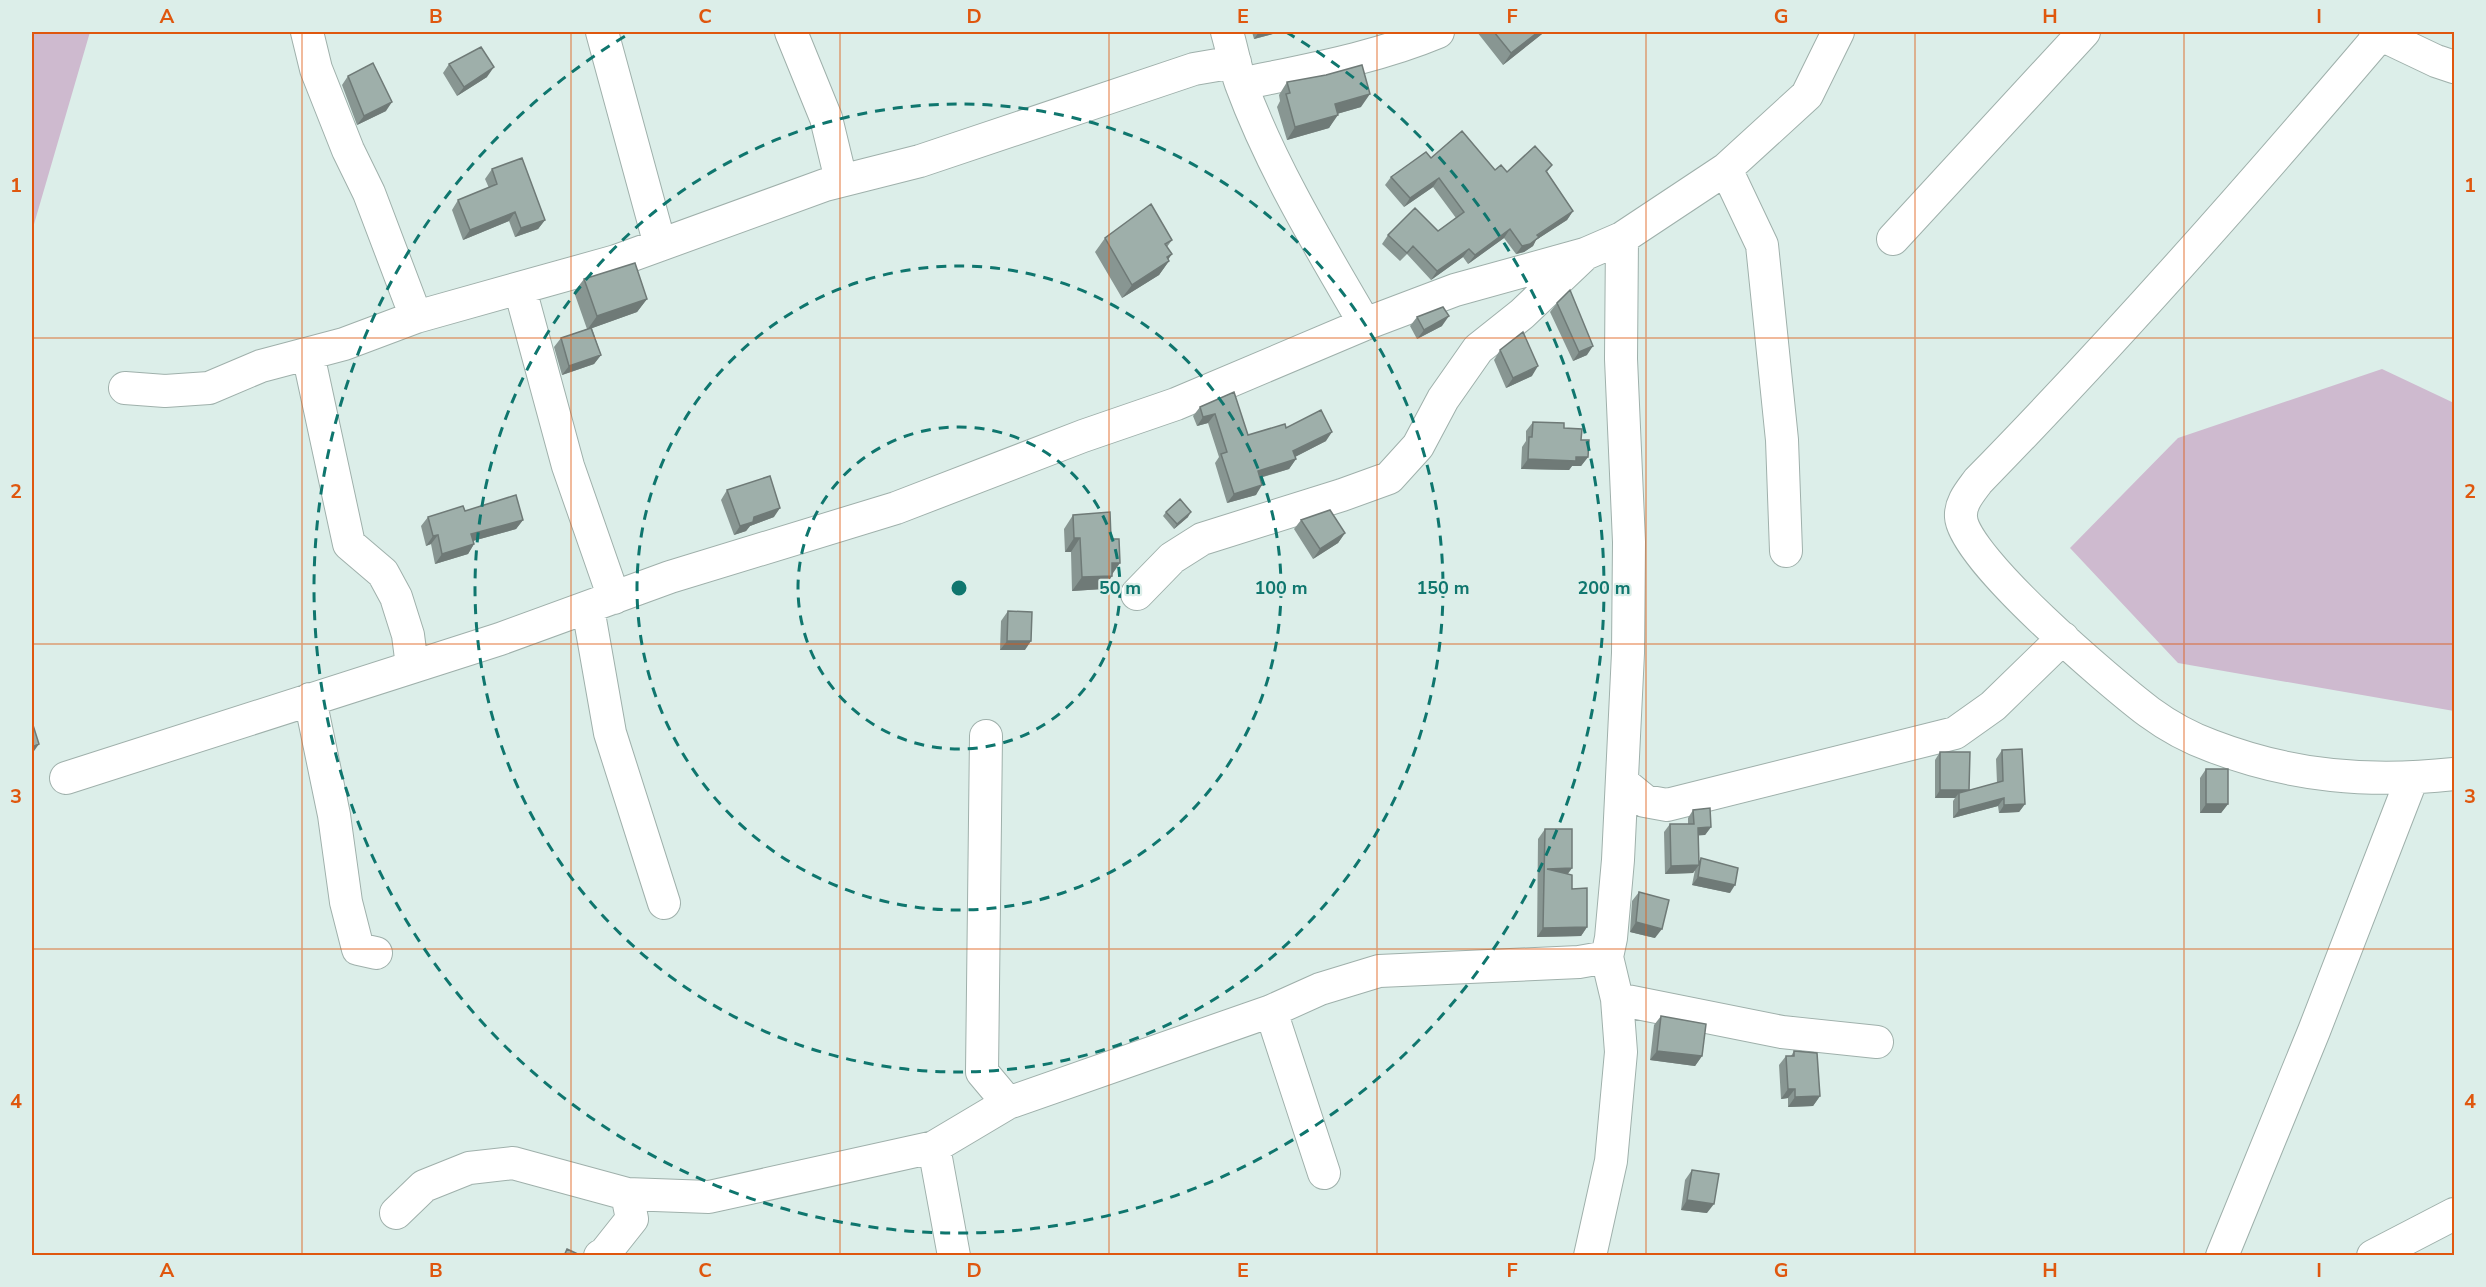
<svg xmlns="http://www.w3.org/2000/svg" width="2486" height="1287" font-family="'Nunito Sans',sans-serif">
<style>
.green{fill:#cebacf}
.lines{fill:none;stroke-linecap:round;stroke-linejoin:round}
.minor-casing{stroke:#9fb0ab;stroke-width:34}
.minor{stroke:#fff;stroke-width:32}
.wall{fill:#889692}
.shaded-wall{fill:#6f7a77}
.building{fill:#9eafaa;stroke:#6f7a77;stroke-width:1.5}
.grid{fill:none;stroke:#df570e;stroke-width:1.5;stroke-opacity:0.55}
.ring{fill:none;stroke:#0f766e;stroke-width:3;stroke-dasharray:10 8}
.centre{fill:#0f766e;stroke:#dceee9;stroke-width:3}
.ring-label{font-size:18px;text-anchor:middle;font-weight:bold;fill:#0f766e;stroke:#dceee9;stroke-width:4.5;stroke-linejoin:round;paint-order:stroke}
.neatline{fill:none;stroke:#df570e;stroke-width:2}
.grid-label{font-size:20px;text-anchor:middle;font-weight:bold;fill:#df570e}
</style>
<rect width="100%" height="100%" fill="#dceee9"/>
<path class="green" d="M 32,32 L 90,32 L 32,231 Z
M 2382,369 L 2454,403 L 2454,711 L 2178,663 L 2070,548 L 2178,438 Z"/>
<g class="lines">
<g class="minor-casing">
<path id="minor" d="M 307,32 L 316,69 L 348,150 L 369,193 L 416,317
M 602,32 L 660,245
M 791,32 L 826,118 L 841,180
M 1227,32 C 1232,49 1235,67 1241,84 C 1272,168 1320,247 1365,324
M 2375,32 L 2436,61 L 2454,67
M 2380,35 C 2250,188 2118,338 1978,481 C 1970,492 1960,503 1961,517 C 1963,558 2112,684 2149,712 C 2168,726 2190,738 2212,746 C 2293,777 2370,783 2454,774
M 1241,84 C 1307,70 1376,58 1438,32
M 1726,169 L 1762,245 L 1782,440 L 1786,551
M 1893,239 L 2084,32
M 520,289 L 568,466 L 614,598
M 308,354 L 349,544 L 383,573 L 396,597 L 408,635 L 412,666
M 125,388 L 165,391 L 209,388 L 261,366 L 344,344 L 416,317 L 616,261 L 825,185 L 920,161 L 1194,69 L 1235,62
M 1137,594 L 1172,558 L 1202,539 L 1342,495 L 1389,478 L 1418,446 L 1443,399 L 1478,349 L 1522,314 L 1582,257
M 588,608 L 610,733 L 664,903
M 310,699 L 334,815 L 346,902 L 358,949 L 376,953
M 986,736 L 982,1072 L 1008,1103
M 66,778 L 500,639 L 670,577 L 896,508 L 1083,436 L 1176,404 L 1365,324 L 1455,290 L 1585,254 L 1622,238 L 1726,169 L 1807,95 L 1838,32
M 1623,783 L 1645,801 L 1667,805 L 1955,733 L 1993,706 L 2063,638
M 1617,999 L 1782,1032 L 1877,1042
M 1271,1011 L 1324,1173
M 934,1147 L 954,1256
M 396,1213 L 424,1186 L 469,1168 L 513,1163 L 627,1194
M 600,1256 L 605,1253 L 632,1219 L 627,1194 L 709,1197 L 934,1147 L 1008,1103 L 1271,1011 L 1320,989 L 1379,971 L 1579,962 L 1607,957
M 1590,1256 L 1611,1161 L 1621,1052 L 1617,999 L 1607,957 L 1611,938 L 1618,860 L 1628,653 L 1629,542 L 1621,359 L 1622,238
M 2222,1256 L 2314,1031 L 2412,778
M 2373,1256 L 2454,1214"/>
</g>
<use href="#minor" class="minor"/>
</g>
<path class="wall" d="M 1252,32 L 1280,32 L 1254,39 Z
M 1477,32 L 1544,32 L 1542,34 L 1503,65 Z
M 449,64 L 487,77 L 457,96 L 443,73 Z
M 348,76 L 386,111 L 357,125 L 342,85 Z
M 1287,82 L 1361,107 L 1337,114 L 1329,128 L 1287,140 L 1277,107 L 1280,101 L 1279,95 Z
M 1431,158 L 1495,170 L 1507,172 L 1552,165 L 1547,172 L 1573,211 L 1567,220 L 1536,240 L 1533,246 L 1524,252 L 1516,254 L 1504,238 L 1468,264 L 1463,257 L 1431,280 L 1407,254 L 1400,261 L 1382,244 L 1388,235 L 1438,231 L 1456,218 L 1433,187 L 1404,207 L 1385,185 L 1391,177 Z
M 492,169 L 545,220 L 538,229 L 515,237 L 509,221 L 463,240 L 452,210 L 458,200 L 489,188 L 485,179 Z
M 1105,238 L 1172,240 L 1167,247 L 1172,254 L 1168,259 L 1169,261 L 1159,275 L 1122,298 L 1095,252 Z
M 584,279 L 647,299 L 637,312 L 592,328 L 601,355 L 594,364 L 562,375 L 554,347 L 561,338 L 587,329 L 574,292 Z
M 1557,303 L 1587,355 L 1573,361 L 1550,312 Z
M 1417,317 L 1442,326 L 1417,339 L 1410,326 Z
M 1500,350 L 1532,376 L 1506,388 L 1494,360 Z
M 1234,392 L 1248,435 L 1286,428 L 1326,441 L 1295,457 L 1296,459 L 1289,469 L 1260,478 L 1256,495 L 1227,503 L 1215,463 L 1219,457 L 1208,423 L 1197,426 L 1193,416 L 1200,407 Z
M 1533,422 L 1564,428 L 1581,440 L 1588,457 L 1581,466 L 1572,466 L 1569,470 L 1521,469 L 1522,447 L 1526,441 L 1526,431 Z
M 727,490 L 774,517 L 750,526 L 746,531 L 734,535 L 721,500 Z
M 1166,512 L 1188,517 L 1174,529 L 1163,516 Z
M 1073,515 L 1112,573 L 1112,576 L 1103,589 L 1072,591 L 1071,552 L 1065,552 L 1064,529 Z
M 428,517 L 523,520 L 516,529 L 473,541 L 474,544 L 468,554 L 435,564 L 431,544 L 426,546 L 421,526 Z
M 1301,520 L 1345,533 L 1338,543 L 1313,559 L 1294,529 Z
M 1008,611 L 1025,650 L 1000,650 L 1001,621 Z
M 2002,750 L 2025,804 L 2019,812 L 1999,813 L 1998,806 L 1953,818 L 1953,801 L 1955,798 L 1935,798 L 1935,760 L 1940,752 L 1969,790 L 1997,783 L 1996,759 Z
M 2206,769 L 2228,804 L 2221,813 L 2200,813 L 2200,778 Z
M 1693,810 L 1711,827 L 1705,835 L 1698,835 L 1699,862 L 1701,858 L 1730,893 L 1692,885 L 1695,870 L 1693,873 L 1665,874 L 1664,832 L 1670,824 L 1688,824 L 1688,818 Z
M 1545,829 L 1572,868 L 1568,874 L 1572,889 L 1587,927 L 1581,936 L 1537,937 L 1538,839 Z
M 1639,892 L 1655,938 L 1630,932 L 1632,901 Z
M 1661,1016 L 1702,1056 L 1695,1066 L 1650,1060 L 1654,1025 Z
M 1794,1051 L 1820,1096 L 1813,1106 L 1788,1107 L 1788,1098 L 1781,1099 L 1779,1065 L 1786,1056 L 1791,1056 Z
M 1692,1170 L 1707,1213 L 1681,1210 L 1685,1180 Z"/>
<path class="shaded-wall" d="M 1259,32 L 1280,32 L 1254,39 Z
M 1538,32 L 1544,32 L 1542,34 L 1503,65 L 1511,53 Z
M 494,67 L 487,77 L 457,96 L 464,87 Z
M 1370,94 L 1361,107 L 1326,117 L 1335,104 Z
M 392,102 L 386,111 L 357,125 L 364,116 Z
M 1338,115 L 1329,128 L 1287,140 L 1295,127 Z
M 1439,178 L 1433,187 L 1404,207 L 1410,198 Z
M 1573,211 L 1567,220 L 1536,240 L 1533,246 L 1524,252 L 1516,254 L 1522,246 Z
M 515,212 L 509,221 L 463,240 L 470,230 Z
M 545,220 L 538,229 L 515,237 L 521,228 Z
M 1510,229 L 1504,238 L 1468,264 L 1475,255 Z
M 1469,249 L 1463,257 L 1431,280 L 1437,271 Z
M 1172,254 L 1165,264 L 1169,261 L 1159,275 L 1122,298 L 1132,285 L 1167,257 Z
M 647,299 L 637,312 L 587,330 L 597,316 Z
M 1449,316 L 1442,326 L 1417,339 L 1424,330 Z
M 1593,346 L 1587,355 L 1573,361 L 1579,352 Z
M 601,355 L 594,364 L 562,375 L 569,366 Z
M 1538,366 L 1532,376 L 1506,388 L 1513,378 Z
M 1215,414 L 1208,423 L 1197,426 L 1203,417 Z
M 1332,432 L 1326,441 L 1287,461 L 1293,451 Z
M 1576,457 L 1588,457 L 1581,466 L 1572,466 L 1569,470 L 1521,469 L 1528,459 Z
M 1296,459 L 1289,469 L 1251,480 L 1258,471 Z
M 1262,485 L 1256,495 L 1227,503 L 1234,494 Z
M 780,508 L 774,517 L 750,526 L 746,531 L 734,535 L 740,526 L 754,517 Z
M 1191,512 L 1188,517 L 1174,529 L 1177,524 Z
M 523,520 L 516,529 L 465,543 L 471,534 Z
M 1345,533 L 1338,543 L 1313,559 L 1320,549 Z
M 438,535 L 431,544 L 426,546 L 433,536 Z
M 1074,538 L 1080,538 L 1071,552 L 1065,552 Z
M 474,544 L 468,554 L 435,564 L 442,554 Z
M 1112,563 L 1120,563 L 1111,576 L 1112,576 L 1103,589 L 1072,591 L 1082,577 Z
M 1007,641 L 1031,641 L 1025,650 L 1000,650 Z
M 39,744 L 32,754 L 32,747 Z
M 1940,790 L 1969,790 L 1959,793 L 1955,798 L 1935,798 Z
M 2004,798 L 1998,806 L 1953,818 L 1959,810 Z
M 2025,804 L 2019,812 L 1999,813 L 2004,805 Z
M 2206,804 L 2228,804 L 2221,813 L 2200,813 Z
M 1711,827 L 1705,835 L 1692,836 L 1698,828 Z
M 1699,865 L 1693,873 L 1665,874 L 1671,866 Z
M 1572,868 L 1565,877 L 1547,869 Z
M 1698,877 L 1735,885 L 1730,893 L 1692,885 Z
M 1636,922 L 1662,929 L 1655,938 L 1630,932 Z
M 1587,927 L 1581,936 L 1537,937 L 1543,928 Z
M 1657,1051 L 1702,1056 L 1695,1066 L 1650,1060 Z
M 1788,1089 L 1795,1089 L 1788,1098 L 1781,1099 Z
M 1820,1096 L 1813,1106 L 1788,1107 L 1795,1097 Z
M 1687,1200 L 1714,1204 L 1707,1213 L 1681,1210 Z"/>
<path class="building" d="M 1494,32 L 1538,32 L 1511,53 Z
M 481,47 L 494,67 L 464,87 L 449,64 Z
M 373,63 L 392,102 L 364,116 L 348,76 Z
M 1362,65 L 1370,94 L 1335,104 L 1338,115 L 1295,127 L 1286,94 L 1290,93 L 1287,82 L 1326,75 Z
M 1462,131 L 1495,170 L 1501,165 L 1507,172 L 1535,146 L 1552,165 L 1546,171 L 1573,211 L 1537,235 L 1539,237 L 1530,244 L 1522,246 L 1510,229 L 1475,255 L 1469,249 L 1437,271 L 1413,246 L 1407,253 L 1388,235 L 1415,208 L 1438,231 L 1464,212 L 1439,178 L 1410,198 L 1391,177 L 1426,152 L 1431,158 Z
M 522,158 L 545,220 L 521,228 L 515,212 L 470,230 L 458,200 L 497,184 L 492,169 Z
M 1151,204 L 1172,240 L 1165,244 L 1172,254 L 1167,257 L 1169,261 L 1132,285 L 1105,238 Z
M 635,263 L 647,299 L 597,316 L 584,279 Z
M 1570,290 L 1593,346 L 1579,352 L 1557,303 Z
M 1443,307 L 1449,316 L 1424,330 L 1417,317 Z
M 591,328 L 601,355 L 569,366 L 561,338 Z
M 1523,332 L 1538,366 L 1513,378 L 1500,350 Z
M 1234,392 L 1248,435 L 1285,424 L 1286,428 L 1321,410 L 1332,432 L 1293,451 L 1296,459 L 1258,471 L 1262,485 L 1234,494 L 1221,454 L 1227,452 L 1215,414 L 1203,417 L 1200,407 Z
M 1533,422 L 1564,423 L 1564,428 L 1582,429 L 1581,440 L 1589,440 L 1588,457 L 1576,457 L 1576,461 L 1528,459 L 1529,437 L 1532,437 Z
M 770,476 L 780,508 L 754,517 L 753,522 L 740,526 L 727,490 Z
M 516,495 L 523,520 L 471,534 L 474,544 L 442,554 L 438,535 L 433,536 L 428,517 L 463,506 L 465,511 Z
M 1180,499 L 1191,512 L 1177,524 L 1166,512 Z
M 1330,510 L 1345,533 L 1320,549 L 1301,520 Z
M 1110,512 L 1111,539 L 1119,539 L 1120,563 L 1112,563 L 1112,576 L 1082,577 L 1080,538 L 1074,538 L 1073,515 Z
M 1008,611 L 1032,612 L 1031,641 L 1007,641 Z
M 32,722 L 39,744 L 32,747 Z
M 2022,749 L 2025,804 L 2004,805 L 2004,798 L 1959,810 L 1959,793 L 2003,781 L 2002,750 Z
M 1940,752 L 1970,752 L 1969,790 L 1940,790 Z
M 2206,769 L 2228,769 L 2228,804 L 2206,804 Z
M 1710,808 L 1711,827 L 1698,828 L 1699,865 L 1671,866 L 1670,824 L 1694,824 L 1693,810 Z
M 1545,829 L 1572,829 L 1572,868 L 1547,869 L 1572,875 L 1572,889 L 1587,888 L 1587,927 L 1543,928 Z
M 1701,858 L 1738,868 L 1735,885 L 1698,877 Z
M 1639,892 L 1669,900 L 1662,929 L 1636,922 Z
M 1661,1016 L 1706,1024 L 1702,1056 L 1657,1051 Z
M 1794,1051 L 1817,1053 L 1820,1096 L 1795,1097 L 1795,1089 L 1788,1089 L 1786,1056 L 1794,1056 Z
M 1692,1170 L 1719,1174 L 1714,1204 L 1687,1200 Z
M 567,1249 L 582,1256 L 564,1256 Z"/>
<path class="grid" d="M 302,32 L 302,1256M 571,32 L 571,1256M 840,32 L 840,1256M 1109,32 L 1109,1256M 1377,32 L 1377,1256M 1646,32 L 1646,1256M 1915,32 L 1915,1256M 2184,32 L 2184,1256M 32,338 L 2454,338M 32,644 L 2454,644M 32,949 L 2454,949"/>
<g class="ring">
<circle cx="959" cy="588" r="161"/>
<circle cx="959" cy="588" r="322"/>
<circle cx="959" cy="588" r="484"/>
<path d="M1286 32A645 645 0 1 1 632 32"/>
</g>
<circle cx="959" cy="588" r="9" class="centre"/>
<g class="ring-label">
<text x="1120" y="594">50 m</text>
<text x="1281" y="594">100 m</text>
<text x="1443" y="594">150 m</text>
<text x="1604" y="594">200 m</text>
</g>
<rect width="2486" height="1287" fill="none" stroke="#dceee9" stroke-width="66"/>
<rect x="33" y="33" width="2420" height="1221" class="neatline"/>
<g class="grid-label">
<text x="167" y="23">A</text>
<text x="436" y="23">B</text>
<text x="705" y="23">C</text>
<text x="974" y="23">D</text>
<text x="1243" y="23">E</text>
<text x="1512" y="23">F</text>
<text x="1781" y="23">G</text>
<text x="2050" y="23">H</text>
<text x="2319" y="23">I</text>
<text x="16" y="192">1</text>
<text x="2470" y="192">1</text>
<text x="16" y="498">2</text>
<text x="2470" y="498">2</text>
<text x="16" y="803">3</text>
<text x="2470" y="803">3</text>
<text x="16" y="1108">4</text>
<text x="2470" y="1108">4</text>
<text x="167" y="1277">A</text>
<text x="436" y="1277">B</text>
<text x="705" y="1277">C</text>
<text x="974" y="1277">D</text>
<text x="1243" y="1277">E</text>
<text x="1512" y="1277">F</text>
<text x="1781" y="1277">G</text>
<text x="2050" y="1277">H</text>
<text x="2319" y="1277">I</text>
</g>
</svg>
